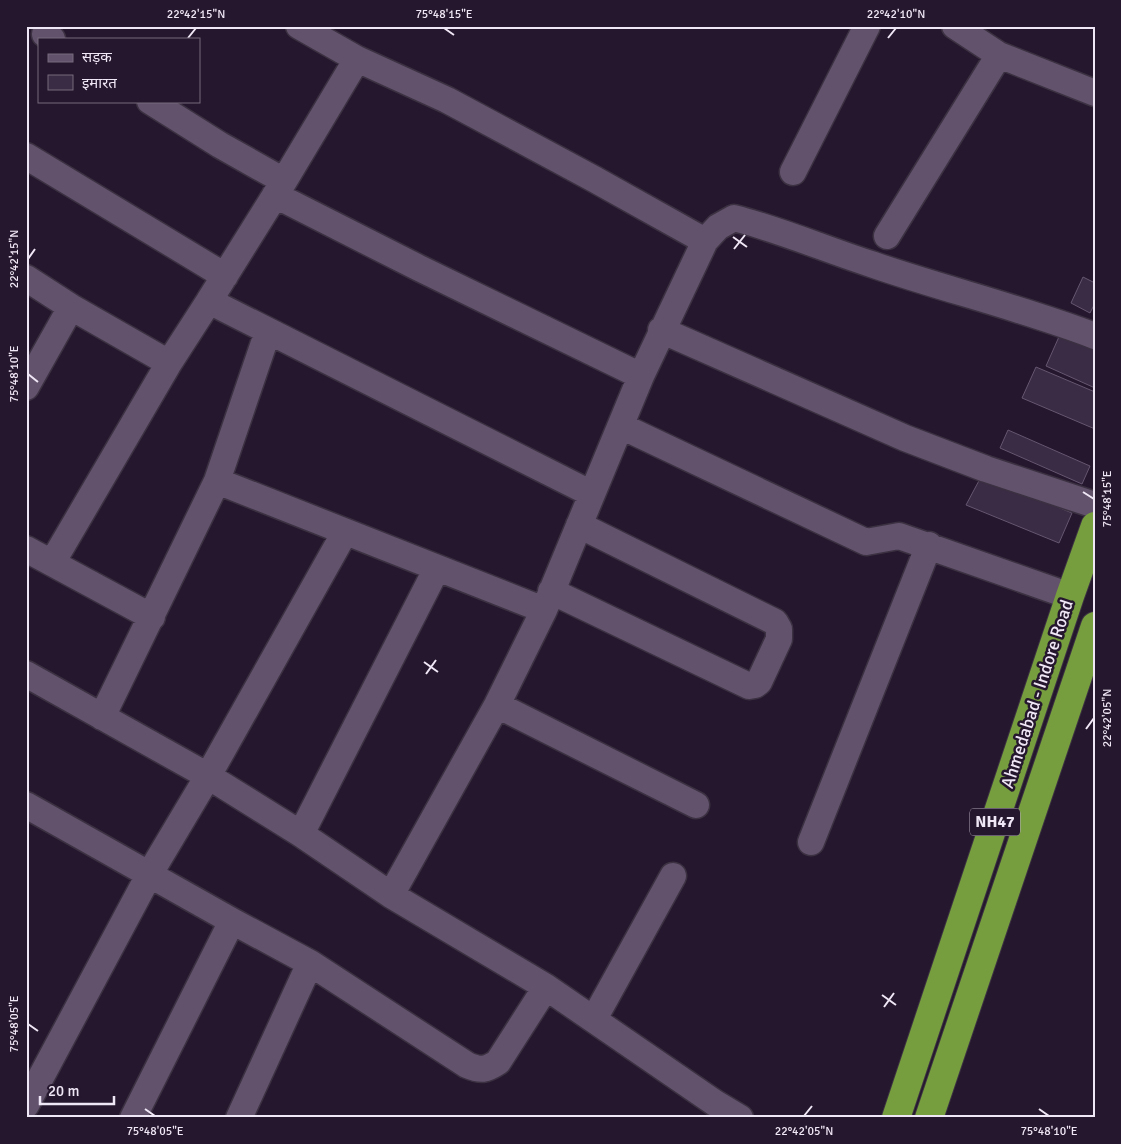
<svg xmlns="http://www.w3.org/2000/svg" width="1121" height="1144" font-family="Signika,'Noto Sans Devanagari',sans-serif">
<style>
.building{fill:#3a2c44;stroke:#665670}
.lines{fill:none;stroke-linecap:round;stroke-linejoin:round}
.street-casing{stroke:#3b3142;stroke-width:29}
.highway-casing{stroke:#3b3142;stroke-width:30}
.street{stroke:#62526c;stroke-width:26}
.highway{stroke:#779e3e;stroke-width:28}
.ticks{fill:none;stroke:#f0e7f6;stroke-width:2}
.labels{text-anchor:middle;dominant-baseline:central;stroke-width:5;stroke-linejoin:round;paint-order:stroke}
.shield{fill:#25172d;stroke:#b3a9ba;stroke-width:1}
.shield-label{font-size:16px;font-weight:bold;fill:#f0e7f6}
.street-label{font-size:18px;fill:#f0e7f6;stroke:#25172d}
.neatline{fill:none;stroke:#f0e7f6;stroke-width:2}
.ticks-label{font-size:12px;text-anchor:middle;fill:#f0e7f6}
</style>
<rect width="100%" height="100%" fill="#25172d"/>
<path class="building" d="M 1083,277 L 1095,283 L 1095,303 L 1090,313 L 1071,303 Z
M 1062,330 L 1095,344 L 1095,388 L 1046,366 Z
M 1036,367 L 1095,392 L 1095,429 L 1022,398 Z
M 1008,430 L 1090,466 L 1082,484 L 1000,448 Z
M 982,475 L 1072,513 L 1059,543 L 966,505 Z"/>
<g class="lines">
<g class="street-casing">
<path id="street" d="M 299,26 L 357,59 L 447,100 L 594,179 L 705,241
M 955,26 L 999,55 L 1095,93
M 45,34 L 52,39
M 357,59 L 284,181 L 209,301 L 592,494
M 150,101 L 220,145 L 284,181
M 26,156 L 225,276
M 793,172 L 867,26
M 275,195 L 419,268 L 641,376 L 544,610 L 497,705 L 391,895
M 887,236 L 999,55
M 26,278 L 71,307 L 169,363
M 661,330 L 905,438 L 986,469 L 1095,505
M 268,331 L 217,481 L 544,610
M 641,376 L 705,241 L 718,227 L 734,218 C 781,230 827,250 874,265 C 947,290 1022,308 1095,336
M 26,387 L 71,307
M 621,426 L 866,542 L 899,536 L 1070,596
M 26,549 L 152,617
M 52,563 L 169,363 L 209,301
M 551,591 L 749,686 L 755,685 L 759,682 L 779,639 L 779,629 L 775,622 L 579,525
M 26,674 L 208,776 L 301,834 L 391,895 L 546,987 L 715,1103 L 740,1118
M 497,705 L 696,805
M 102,717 L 217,481
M 26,805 L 232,921 L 310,963 L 467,1065 C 481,1071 486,1070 498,1062 L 546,987
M 301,834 L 437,568
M 811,842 L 929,545
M 594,1019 L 673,876
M 26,1105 L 149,875 L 208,776 L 345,532
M 133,1118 L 232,921
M 239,1118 L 310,963"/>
</g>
<g class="highway-casing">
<path id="highway" d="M 896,1118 L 1070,596 L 1095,526
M 929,1118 L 1095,626"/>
</g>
<use href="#street" class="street"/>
<use href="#highway" class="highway"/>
</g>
<path class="ticks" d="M 444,28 L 454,35M 188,38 L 196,28M 888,38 L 896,28M 733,237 L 747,247M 734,249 L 745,235M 28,259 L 35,249M 28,374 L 38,382M 1083,492 L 1094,499M 424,662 L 438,672M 426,674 L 436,660M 1086,729 L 1094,718M 882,995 L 896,1005M 884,1007 L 894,993M 28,1024 L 38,1031M 145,1109 L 155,1116M 1039,1109 L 1049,1116M 804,1116 L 812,1106"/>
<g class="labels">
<rect class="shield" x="970" y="808.5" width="50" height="27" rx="4"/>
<g class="shield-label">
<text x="995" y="822">NH47</text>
</g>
<g class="street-label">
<text transform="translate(1037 694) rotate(-72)">Ahmedabad - Indore Road</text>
</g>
</g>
<rect width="1121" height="1144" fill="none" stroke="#25172d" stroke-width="55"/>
<rect x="38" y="38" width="162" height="65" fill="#25172d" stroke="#766a7d"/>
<rect x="48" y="54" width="25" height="8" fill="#62526c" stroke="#766a7d"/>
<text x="82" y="62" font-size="15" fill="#f0e7f6">सड़क</text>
<rect x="48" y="75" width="25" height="15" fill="#3a2c44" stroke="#766a7d"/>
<text x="82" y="88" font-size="15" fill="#f0e7f6">इमारत</text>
<path d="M40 1096v8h74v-8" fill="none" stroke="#f0e7f6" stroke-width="2.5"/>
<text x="48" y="1096" font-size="15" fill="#f0e7f6" stroke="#25172d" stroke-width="4" paint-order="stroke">20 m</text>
<rect x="28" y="28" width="1066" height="1088" class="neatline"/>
<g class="ticks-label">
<text x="196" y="18">22°42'15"N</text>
<text x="444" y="18">75°48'15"E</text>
<text x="896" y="18">22°42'10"N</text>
<text transform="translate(14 259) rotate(-90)" y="4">22°42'15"N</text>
<text transform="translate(14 374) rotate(-90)" y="4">75°48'10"E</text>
<text transform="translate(1107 499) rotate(-90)" y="4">75°48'15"E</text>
<text transform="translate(1107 718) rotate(-90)" y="4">22°42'05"N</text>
<text transform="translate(14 1024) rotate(-90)" y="4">75°48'05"E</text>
<text x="155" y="1135">75°48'05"E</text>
<text x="804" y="1135">22°42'05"N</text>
<text x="1049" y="1135">75°48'10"E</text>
</g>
</svg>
